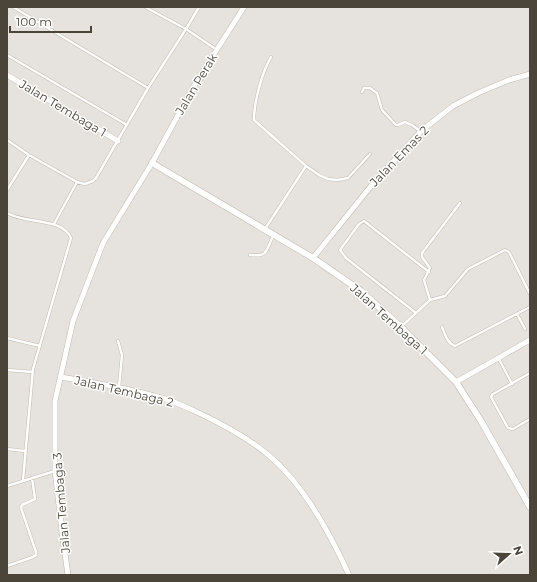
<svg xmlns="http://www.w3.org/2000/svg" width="537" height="582" font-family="Montserrat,sans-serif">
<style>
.industrial{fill:#e6e2dd}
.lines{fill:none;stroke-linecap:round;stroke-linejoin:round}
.service-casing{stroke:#c2bbae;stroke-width:3.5}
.minor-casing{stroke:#c2bbae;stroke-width:6}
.tertiary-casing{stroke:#c2bbae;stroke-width:7}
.service{stroke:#fff;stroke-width:2.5}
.minor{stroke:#fff;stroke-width:5}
.tertiary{stroke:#fff;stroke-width:6}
.labels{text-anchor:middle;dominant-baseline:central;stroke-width:3;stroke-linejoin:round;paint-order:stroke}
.street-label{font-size:12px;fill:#4b4439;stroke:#fff}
</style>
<rect width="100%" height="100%" fill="#f6f3ec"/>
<path class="industrial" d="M 7,7 L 530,7 L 530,575 L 7,575 Z"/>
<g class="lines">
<g class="service-casing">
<path id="service" d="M 13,7 L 148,88
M 145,7 L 186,29 L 217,50
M 7,55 L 127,125
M 271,57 C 262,72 254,102 254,120 L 306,166 L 319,175 L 328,179 L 337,180 L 348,178 L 370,154
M 362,92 L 364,88 L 370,88 L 377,93 L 382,110 L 396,125 L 398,125 L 405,122 L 412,125 L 420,131
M 7,140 L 29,155 L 77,182 L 85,184 L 93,181 L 96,178 L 148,88 L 186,29 L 199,7
M 7,190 L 29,155
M 7,213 C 25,224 62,217 71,238 L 33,369 L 23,480
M 54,224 L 77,182
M 265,229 L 306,166
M 250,255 C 268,257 266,251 273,236
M 430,300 L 424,280 L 430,268 L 422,257 L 422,253 L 460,203
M 416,313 L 346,258 L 340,250 L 359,224 L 364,221 L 429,272
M 517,314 L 525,329
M 402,326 L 430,300 L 445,296 L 468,269 L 505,250 L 509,252 L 530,294
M 442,327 C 445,334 447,343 455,346 L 530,307
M 7,338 L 40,346
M 118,341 L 122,355 L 119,387
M 499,359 L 512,384
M 7,370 L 33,372
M 530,373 L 493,394 L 491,397 L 508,428 L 513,429 L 530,419
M 7,449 L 25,451
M 7,486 L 55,471
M 7,566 L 33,557 L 36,555 L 36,552 L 21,508 L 22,505 L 35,499 L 32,478"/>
</g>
<g class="minor-casing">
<path id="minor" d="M 7,75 L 118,141
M 313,258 L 371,186 L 421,131 L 453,106 L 478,93 L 509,80 L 530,74
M 61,377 C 95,383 129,388 162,398 C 176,402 188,408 201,414 C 224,425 246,437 266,453 C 302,482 330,533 349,575
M 456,382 L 530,340
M 68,575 L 62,532 L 55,470 L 55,401 L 73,321 L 103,243 L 152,163 L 195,84 L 244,7"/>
</g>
<g class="tertiary-casing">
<path id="tertiary" d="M 152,163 L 313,258 L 361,291 L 401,327 L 456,382 L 481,421 L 530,507"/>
</g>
<use href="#service" class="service"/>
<use href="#minor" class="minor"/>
<use href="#tertiary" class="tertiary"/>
</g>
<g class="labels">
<g class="street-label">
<text transform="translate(196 84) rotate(-59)">Jalan Perak</text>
<text transform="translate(63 108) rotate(31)">Jalan Tembaga 1</text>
<text transform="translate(399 156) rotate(-46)">Jalan Emas 2</text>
<text transform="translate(389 319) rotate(42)">Jalan Tembaga 1</text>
<text transform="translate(124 391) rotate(13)">Jalan Tembaga 2</text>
<text transform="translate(61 503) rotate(-95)">Jalan Tembaga 3</text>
</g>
</g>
<rect width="537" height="582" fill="none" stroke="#4b4439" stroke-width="16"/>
<g transform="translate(509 554) rotate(70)" stroke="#ffffff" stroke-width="3" paint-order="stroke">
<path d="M0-3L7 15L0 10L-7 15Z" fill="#4b4439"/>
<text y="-6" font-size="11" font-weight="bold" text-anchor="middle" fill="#4b4439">N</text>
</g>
<path d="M10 26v6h81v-6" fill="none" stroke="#4b4439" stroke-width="2"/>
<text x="16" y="26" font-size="12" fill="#4b4439" stroke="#ffffff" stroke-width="3" paint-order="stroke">100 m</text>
</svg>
